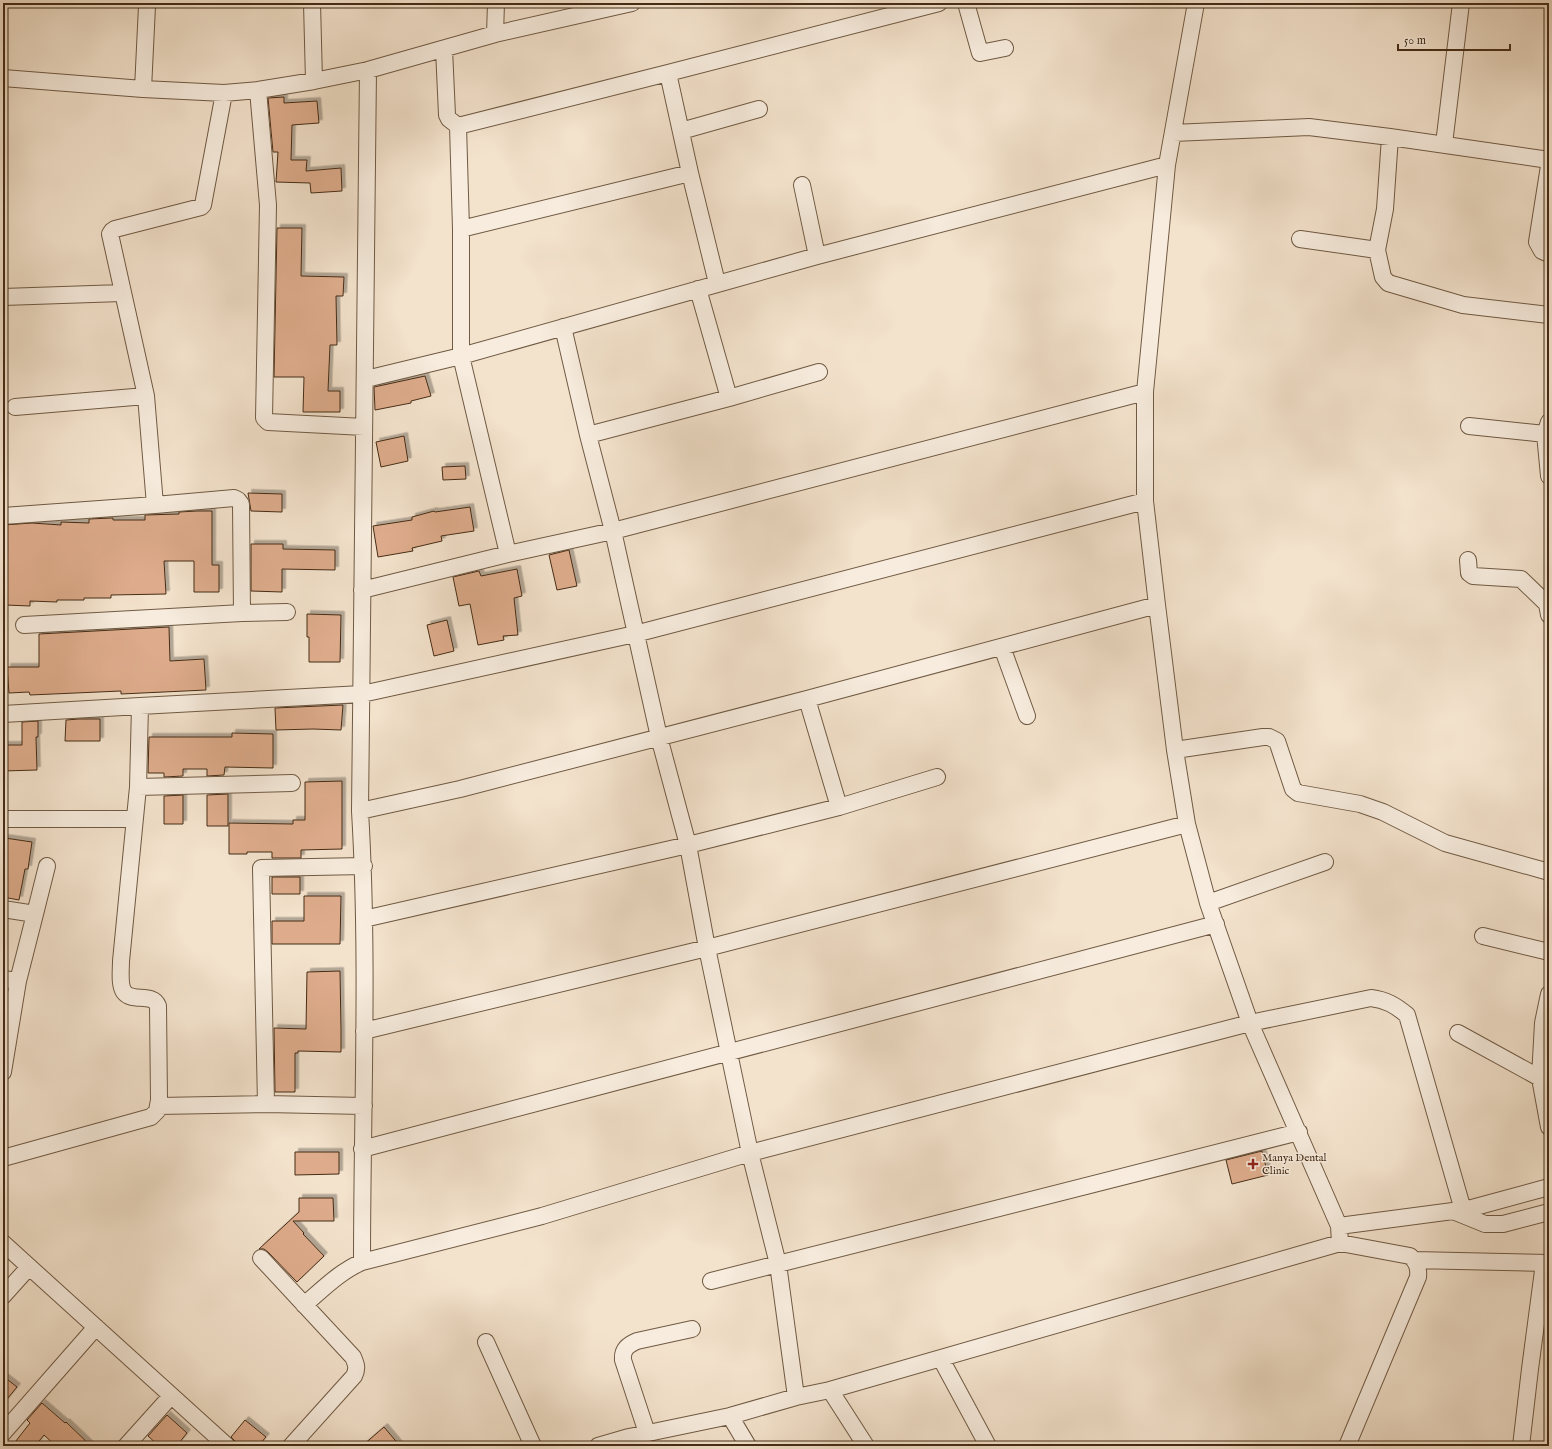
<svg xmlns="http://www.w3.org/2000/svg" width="1552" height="1449" font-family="'IM FELL English',serif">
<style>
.building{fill:#deac8c;stroke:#452c15;filter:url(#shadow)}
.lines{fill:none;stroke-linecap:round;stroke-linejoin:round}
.minor-casing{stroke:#705a43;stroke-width:18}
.minor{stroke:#f7ecde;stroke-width:16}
.poi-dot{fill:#8f2418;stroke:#f7ecde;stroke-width:1.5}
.labels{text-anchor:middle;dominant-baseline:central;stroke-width:3;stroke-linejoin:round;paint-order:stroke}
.poi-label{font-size:11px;fill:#452c15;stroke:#f7ecde;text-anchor:start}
</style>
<defs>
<filter id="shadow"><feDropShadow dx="3.5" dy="-3.5" stdDeviation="0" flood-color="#0004"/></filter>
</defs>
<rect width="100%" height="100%" fill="#f3e2cc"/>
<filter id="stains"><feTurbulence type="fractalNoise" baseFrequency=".005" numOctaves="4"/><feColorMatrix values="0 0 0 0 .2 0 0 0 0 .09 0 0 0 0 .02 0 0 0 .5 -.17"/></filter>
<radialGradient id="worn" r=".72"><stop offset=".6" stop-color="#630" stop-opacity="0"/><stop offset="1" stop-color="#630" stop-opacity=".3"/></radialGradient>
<path class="building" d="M 284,97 L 284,103 L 317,101 L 319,123 L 292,125 L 291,160 L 307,160 L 306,171 L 341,168 L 342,191 L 311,193 L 310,183 L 276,182 L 278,152 L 273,152 L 268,98 Z
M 277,228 L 302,228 L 301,276 L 344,277 L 343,296 L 336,296 L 337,345 L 330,345 L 328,391 L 340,391 L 340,412 L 303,412 L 304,377 L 274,377 Z
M 425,376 L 431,396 L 411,401 L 411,403 L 375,410 L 374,387 Z
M 404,436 L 408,461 L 381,467 L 376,442 Z
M 465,466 L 466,479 L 443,480 L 442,467 Z
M 248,493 L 282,494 L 282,512 L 251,511 Z
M 470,507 L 474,531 L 441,536 L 442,541 L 412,548 L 413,551 L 378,557 L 373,526 L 412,520 L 412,517 L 434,511 L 435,512 Z
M 197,511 L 212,511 L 212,565 L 219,565 L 219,592 L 194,592 L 194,561 L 164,561 L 166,594 L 111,595 L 111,598 L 84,598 L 84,600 L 57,600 L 57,602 L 30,601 L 30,606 L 5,605 L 7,558 L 3,558 L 3,525 L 32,523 L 61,525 L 61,522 L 89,523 L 89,519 L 112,518 L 113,518 L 113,520 L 145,520 L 145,515 L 179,514 L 179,512 Z
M 251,544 L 283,544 L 283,549 L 335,550 L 335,570 L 282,569 L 282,592 L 251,591 Z
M 569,550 L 577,586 L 557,590 L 549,555 Z
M 517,569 L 522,596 L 514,598 L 518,635 L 503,636 L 504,640 L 478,645 L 470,604 L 459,606 L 453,577 L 479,571 L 481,576 Z
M 307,614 L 341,615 L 340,662 L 309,662 L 309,637 L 307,637 Z
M 447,620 L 454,651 L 434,656 L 427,625 Z
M 169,627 L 170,661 L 204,659 L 206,690 L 121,694 L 121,691 L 30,695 L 29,692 L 9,693 L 7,667 L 39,667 L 39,634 Z
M 343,705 L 341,730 L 313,729 L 276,730 L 275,708 Z
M 79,719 L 100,719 L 100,741 L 65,741 L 66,720 Z
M 38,721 L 38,737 L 36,737 L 37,770 L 3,771 L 3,745 L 22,745 L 22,722 Z
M 232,733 L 273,734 L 273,768 L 225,767 L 224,775 L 207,776 L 207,769 L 183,769 L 183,776 L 164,777 L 164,773 L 148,773 L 149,737 L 232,737 Z
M 342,781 L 342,849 L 301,850 L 301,858 L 272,858 L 272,852 L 247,852 L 247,854 L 229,854 L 229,823 L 293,824 L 293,820 L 305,820 L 305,782 Z
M 228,794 L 228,826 L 207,826 L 207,795 Z
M 183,795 L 183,824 L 164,824 L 164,796 Z
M 5,838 L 32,842 L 28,869 L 25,869 L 19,900 L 3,897 L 3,850 Z
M 272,877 L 300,877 L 300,894 L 272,894 Z
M 304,896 L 341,896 L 340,944 L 272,944 L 272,921 L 304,921 Z
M 340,971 L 341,1029 L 341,1052 L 298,1051 L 298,1053 L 295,1053 L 295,1092 L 275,1092 L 274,1028 L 306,1029 L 307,972 Z
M 1262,1151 L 1268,1175 L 1232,1184 L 1226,1160 Z
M 295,1152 L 339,1152 L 339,1174 L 295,1175 Z
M 299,1198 L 333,1198 L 334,1221 L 293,1221 L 304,1233 L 303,1234 L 324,1256 L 297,1282 L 268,1252 L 264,1249 L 259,1249 L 299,1212 Z
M 3,1376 L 17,1387 L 3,1404 Z
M 42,1403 L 65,1423 L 66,1422 L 91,1446 L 56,1446 L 44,1435 L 35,1446 L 12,1446 L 30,1423 L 27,1420 Z
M 167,1415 L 187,1433 L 179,1443 L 176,1441 L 172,1446 L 159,1446 L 148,1436 Z
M 245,1420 L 266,1437 L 258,1446 L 240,1446 L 231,1437 Z
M 384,1427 L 400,1446 L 362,1446 Z"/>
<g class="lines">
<g class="minor-casing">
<path id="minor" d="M 312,3 L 314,81
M 966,3 L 980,53 L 1005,48
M 1196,3 L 1167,165 L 1145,392 L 1145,501 L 1157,605 L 1175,750 L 1187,824 L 1208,903 L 1250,1023 L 1339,1226 L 1340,1243
M 495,34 L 496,3
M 444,49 L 447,115 L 449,119 L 458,126 L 461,229 L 461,356 L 508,554
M 668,73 L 690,173 L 717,283
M 3,78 L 143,89 L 224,93 L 258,90 L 314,81 L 368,70 L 495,34 L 632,3
M 143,89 L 147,6
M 258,90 L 268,205 L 264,418 L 268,422 L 364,427
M 458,126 L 668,73 L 939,3
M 681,131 L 759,109
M 1173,133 L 1309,127 L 1390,137 L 1549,160
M 1444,144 L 1461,3
M 1549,166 L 1537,242 L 1542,251 L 1549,254
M 802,185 L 817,256
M 461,229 L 690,173
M 1300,239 L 1377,250 L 1385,209 L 1390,137
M 1377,250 L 1383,277 L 1388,283 L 1463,305 L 1549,315
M 698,289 L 729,398 L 819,372
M 3,297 L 122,293
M 563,327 L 588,435 L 613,531 L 659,737 L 688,845 L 707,948 L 750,1153 L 778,1264 L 796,1397
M 366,379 L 461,356 L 817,256 L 1167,165
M 15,407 L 146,396
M 1549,422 L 1545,434 L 1549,476
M 1469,426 L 1545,434
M 588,435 L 729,398
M 155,505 L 234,498 L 238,500 L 241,504 L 242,613 L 287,612
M 3,516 L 155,505 L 146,396 L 110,234 L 112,231 L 115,229 L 201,207 L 203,205 L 224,93
M 1468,560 L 1469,573 L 1473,576 L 1521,579 L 1547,604 L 1549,615
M 362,590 L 508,554 L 613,531 L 1145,392
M 24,625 L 242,613
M 1002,647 L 1027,716
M 807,699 L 839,807
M 140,706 L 362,694 L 635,634 L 1145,501
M 3,714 L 140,706 L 138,787 L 121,961 C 121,970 119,985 124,992 C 132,1003 153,992 158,1006 L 159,1100 L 157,1111 L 151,1117 L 3,1158
M 1175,750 L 1263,737 L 1269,737 L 1277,741 L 1293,789 L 1298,793 L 1360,804 L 1383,812 L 1445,843 L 1549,872
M 138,787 L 292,783
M 360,811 L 460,789 L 807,699 L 1157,605
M 3,819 L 135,819
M 364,866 L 261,868 L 266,1104 L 364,1106
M 1208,903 L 1325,862
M 3,909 L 35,914 L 18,981
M 35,914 L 47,866
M 364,919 L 688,845 L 839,807 L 937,777
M 1483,936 L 1549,952
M 3,979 L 18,981 L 3,1072
M 1549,994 L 1543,1023 L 1540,1078 L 1549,1127
M 364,1031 L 707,948 L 1187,824
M 1458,1033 L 1540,1078
M 158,1106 L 266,1104
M 362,1149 L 1216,924
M 1457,1212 L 1549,1187
M 1339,1226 L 1453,1211 L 1485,1224 L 1503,1224 L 1549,1212
M 3,1243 L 227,1446
M 261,1258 L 353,1357 C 356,1364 358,1368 354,1376 L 291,1446
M 1414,1260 L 1549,1263
M 362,1262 C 362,1112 369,961 360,811 L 368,70
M 711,1281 L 1299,1132
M 3,1296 L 29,1267
M 304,1305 C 322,1290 339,1272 362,1262 L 542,1216 L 750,1153 L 1250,1023 L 1371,998 C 1386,1000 1395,1005 1407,1015 L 1463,1210
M 486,1342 L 533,1446
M 941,1359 L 988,1446
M 830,1390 L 866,1446
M 730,1416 L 748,1446
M 3,1433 L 96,1327
M 647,1433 L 623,1360 C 622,1349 628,1345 637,1341 L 692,1329
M 126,1446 L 171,1396
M 598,1446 L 629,1437 L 730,1416 L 796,1397 L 830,1390 L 1340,1243 L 1410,1256 C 1417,1262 1419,1268 1418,1277 L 1347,1446
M 1521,1446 L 1530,1369 L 1544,1263"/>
</g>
<use href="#minor" class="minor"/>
</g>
<path class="poi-dot" d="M1251 1158h4v4h4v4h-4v4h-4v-4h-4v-4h4z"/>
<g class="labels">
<g class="poi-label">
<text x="1262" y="1158">Manya Dental<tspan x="1262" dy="13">Clinic</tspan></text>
</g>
</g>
<rect width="1552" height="1449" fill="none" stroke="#f3e2cc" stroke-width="16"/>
<rect x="4" y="4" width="1544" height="1441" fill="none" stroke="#452c15" stroke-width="2"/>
<rect x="8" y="8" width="1536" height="1433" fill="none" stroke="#452c15"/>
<path d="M1398 44v6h112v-6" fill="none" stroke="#452c15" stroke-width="2"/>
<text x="1404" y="44" font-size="12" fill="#452c15" stroke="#f7ecde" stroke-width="3" paint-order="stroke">50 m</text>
<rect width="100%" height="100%" filter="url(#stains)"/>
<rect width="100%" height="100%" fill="url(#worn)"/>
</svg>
